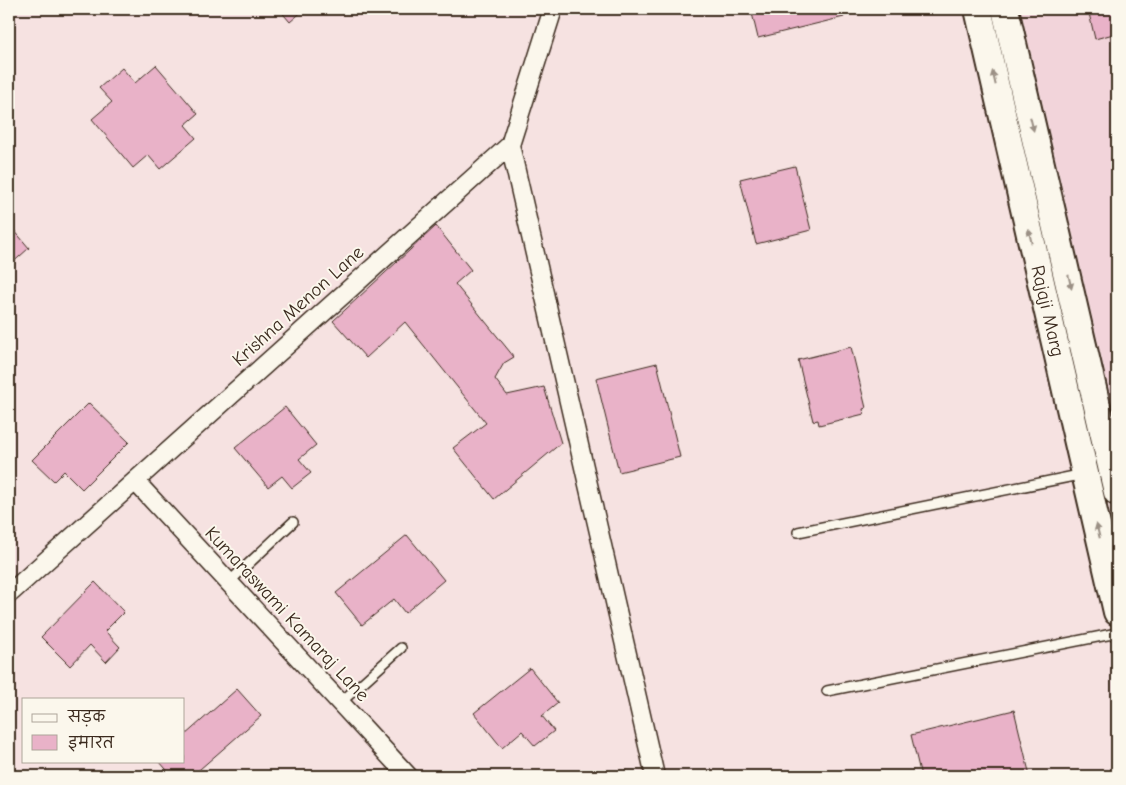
<svg xmlns="http://www.w3.org/2000/svg" width="1126" height="785" font-family="'Comic Neue','Playpen Sans Deva',sans-serif">
<style>
.built{fill:#f2d4da}
.building{fill:#e9b2c8;stroke:#3b2a1e}
.lines{fill:none;stroke-linecap:round;stroke-linejoin:round}
.lane-casing{stroke:#3b2a1e;stroke-width:12}
.street-casing{stroke:#3b2a1e;stroke-width:21}
.secondary-casing{stroke:#3b2a1e;stroke-width:30}
.lane{stroke:#fbf7ec;stroke-width:9}
.street{stroke:#fbf7ec;stroke-width:18}
.secondary{stroke:#fbf7ec;stroke-width:26}
.oneway{fill:#9b9085}
.labels{text-anchor:middle;dominant-baseline:central;stroke-width:4;stroke-linejoin:round;paint-order:stroke}
.street-label{font-size:19px;fill:#3b2a1e;stroke:#fbf7ec}
</style>
<rect width="100%" height="100%" fill="#f6e2e1"/>
<filter id="ink" filterUnits="userSpaceOnUse"><feTurbulence type="fractalNoise" baseFrequency=".02" numOctaves="2"/><feDisplacementMap in="SourceGraphic" scale="10" xChannelSelector="R" yChannelSelector="G"/><feConvolveMatrix kernelMatrix="1 2 1 2 8 2 1 2 1" color-interpolation-filters="sRGB"/></filter>
<g filter="url(#ink)">
<path class="built" d="M 1021,9 L 1117,9 L 1117,423 Z"/>
<path class="building" d="M 279,9 L 305,9 L 290,22 Z
M 751,9 L 842,9 L 844,17 L 758,38 Z
M 1088,9 L 1117,9 L 1117,33 L 1095,39 Z
M 156,65 L 198,114 L 185,125 L 196,138 L 160,169 L 148,155 L 133,168 L 92,119 L 112,102 L 99,88 L 122,68 L 135,83 Z
M 795,166 L 811,230 L 756,244 L 740,179 Z
M 9,224 L 29,248 L 9,266 Z
M 436,226 L 471,270 L 455,284 L 514,357 L 504,363 L 495,379 L 507,395 L 544,387 L 561,443 L 494,499 L 453,448 L 486,423 L 405,322 L 366,358 L 333,321 Z
M 851,347 L 866,408 L 863,409 L 864,414 L 819,425 L 818,420 L 813,421 L 798,360 Z
M 657,363 L 680,457 L 619,472 L 596,378 Z
M 89,403 L 129,442 L 82,489 L 64,471 L 54,481 L 32,460 Z
M 285,407 L 316,445 L 299,459 L 311,473 L 292,488 L 282,476 L 268,487 L 235,448 Z
M 407,535 L 444,580 L 405,613 L 394,599 L 362,625 L 336,593 Z
M 95,582 L 124,612 L 105,631 L 120,647 L 106,662 L 90,645 L 70,666 L 41,637 Z
M 530,668 L 558,703 L 542,716 L 554,731 L 535,746 L 522,731 L 502,748 L 474,713 Z
M 237,689 L 261,716 L 192,776 L 172,776 L 159,761 L 184,761 L 184,736 Z
M 1014,710 L 1030,776 L 921,776 L 911,735 Z"/>
<g class="lines">
<g class="lane-casing">
<path id="lane" d="M 798,532 L 1084,474
M 229,582 L 293,522
M 827,691 L 1117,633
M 340,703 L 401,648"/>
</g>
<g class="street-casing">
<path id="street" d="M 510,145 L 655,776
M 135,481 L 408,776
M 9,594 L 510,145 L 553,9"/>
</g>
<g class="secondary-casing">
<g id="secondary">
<path id="s1" d="M 978,9 L 1117,612"/>
<path d="M 1005,9 L 1117,492"/>
</g>
</g>
<use href="#lane" class="lane"/>
<use href="#street" class="street"/>
<use href="#secondary" class="secondary"/>
</g>
<defs><path id="oneway-solid" d="M-6-.8H1V-3.2L6.5 0L1 3.2V.8H-6Z" transform="scale(1.25)"/></defs>
<g class="oneway">
<use href="#oneway-solid" transform="translate(994 78) rotate(-103)"/>
<use href="#oneway-solid" transform="translate(1032 124) rotate(76)"/>
<use href="#oneway-solid" transform="translate(1030 236) rotate(-103)"/>
<use href="#oneway-solid" transform="translate(1070 282) rotate(77)"/>
<use href="#oneway-solid" transform="translate(1098 531) rotate(-104)"/>
</g>
</g>
<g class="labels">
<g class="street-label">
<text transform="translate(298 306) rotate(-42)">Krishna Menon Lane</text>
<text stroke="none"><textPath href="#s1" startOffset="310">Rajaji Marg</textPath></text>
<text transform="translate(287 614) rotate(47)">Kumaraswami Kamaraj Lane</text>
</g>
</g>
<rect width="1126" height="785" fill="none" stroke="#fbf7ec" stroke-width="30"/>
<rect x="15" y="15" width="1096" height="755" fill="none" stroke="#3b2a1e" stroke-width="2" filter="url(#ink)"/>
<rect x="22" y="698" width="162" height="65" fill="#fbf7ec" stroke="#aea59a"/>
<rect x="32" y="714" width="25" height="8" fill="#fbf7ec" stroke="#aea59a"/>
<text x="68" y="722" font-size="15" fill="#3b2a1e">सड़क</text>
<rect x="32" y="735" width="25" height="15" fill="#e9b2c8" stroke="#aea59a"/>
<text x="68" y="748" font-size="15" fill="#3b2a1e">इमारत</text>
</svg>
